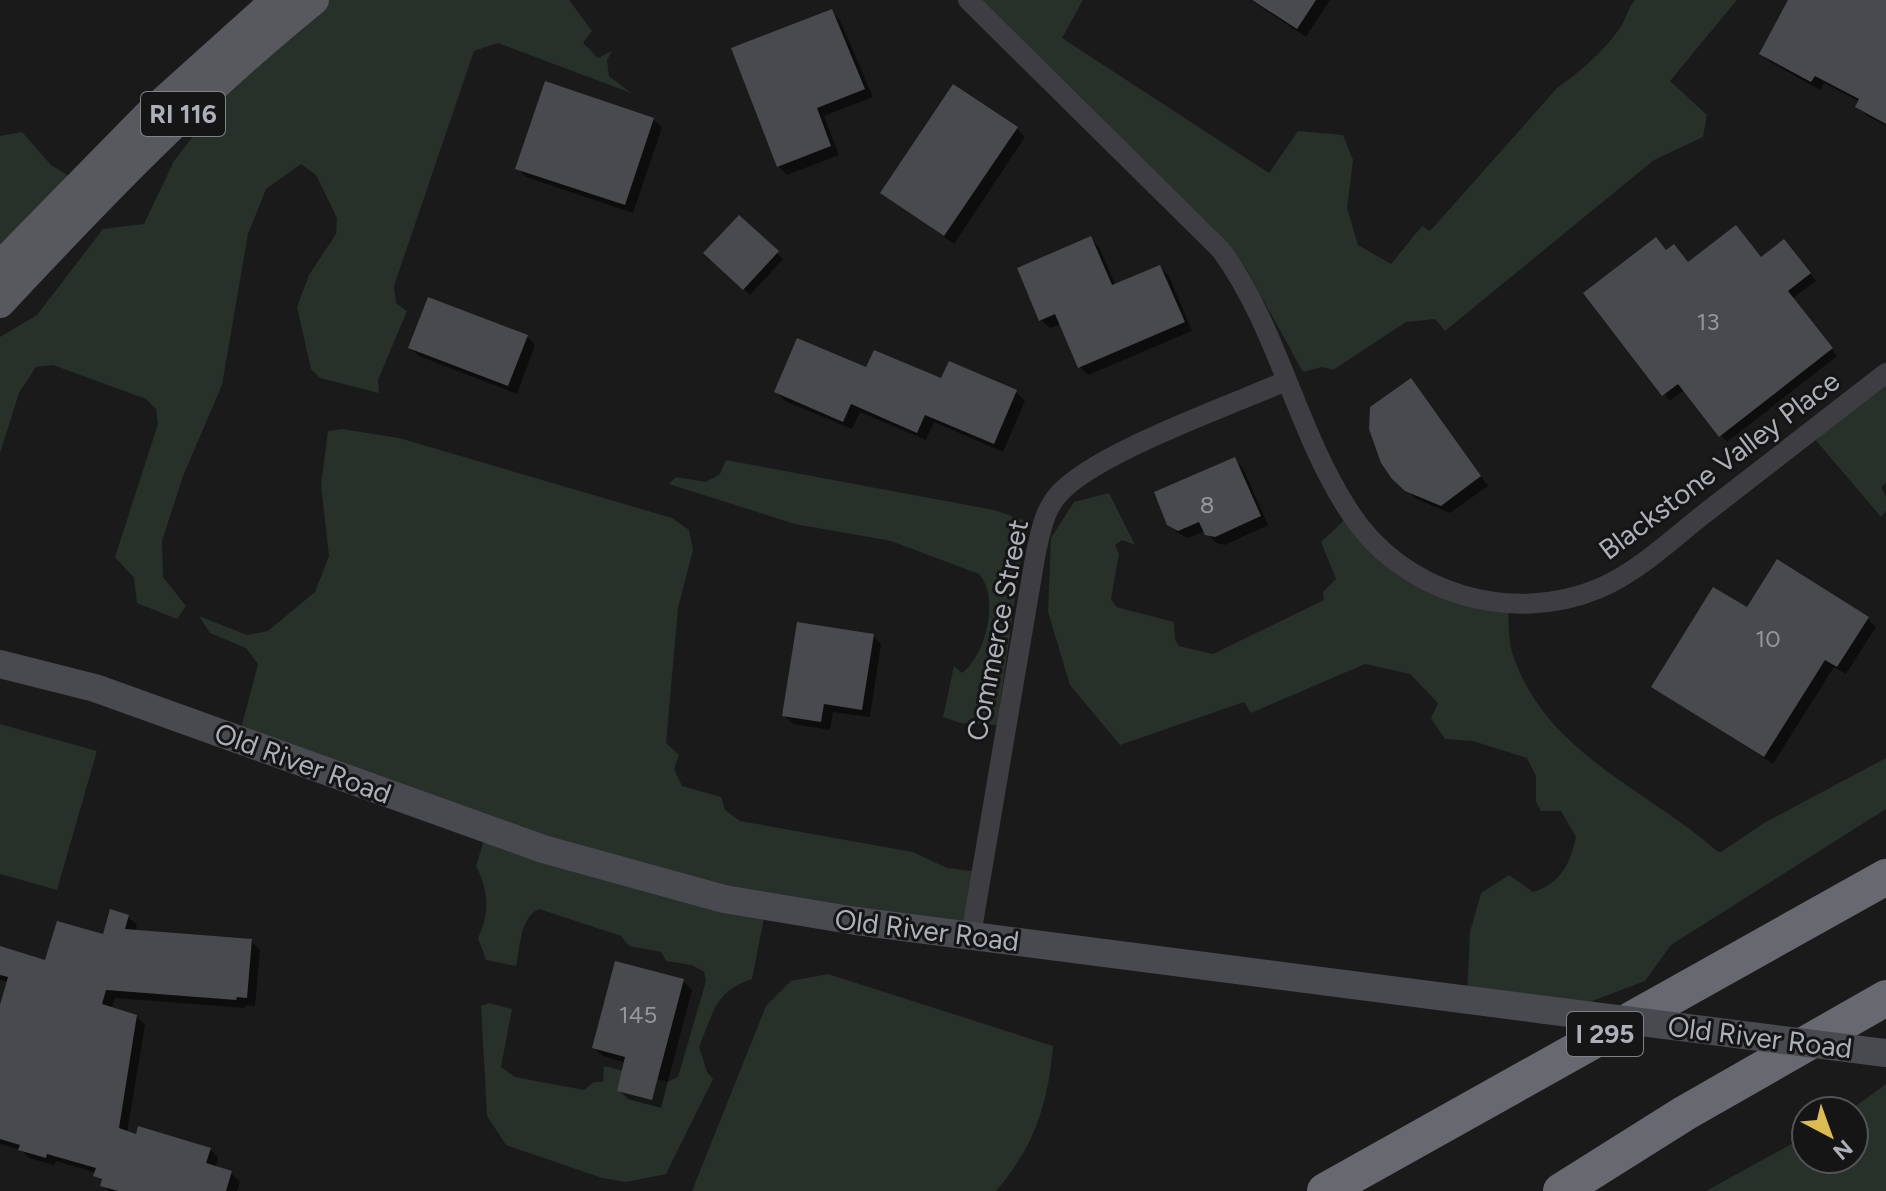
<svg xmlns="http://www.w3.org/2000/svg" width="1886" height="1191" font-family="Figtree,sans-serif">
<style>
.green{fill:#28302a}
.shadow{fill:#0007}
.building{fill:#494a4d}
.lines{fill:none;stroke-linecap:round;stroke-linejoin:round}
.street{stroke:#3d3d42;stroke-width:20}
.secondary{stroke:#494a50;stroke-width:28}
.primary{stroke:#58585f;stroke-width:30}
.highway{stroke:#686970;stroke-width:36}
.secondary-bridge{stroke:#494a50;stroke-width:28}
.labels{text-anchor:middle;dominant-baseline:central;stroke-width:6;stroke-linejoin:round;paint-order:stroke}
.number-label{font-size:24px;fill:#95969e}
.shield{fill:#151516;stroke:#808288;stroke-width:2}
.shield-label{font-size:26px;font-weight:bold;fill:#aeb0b9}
.street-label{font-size:28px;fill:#aeb0b9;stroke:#151516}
</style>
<rect width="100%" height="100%" fill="#1a1a1b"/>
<path class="green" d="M 309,0 L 569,0 L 592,31 L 583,43 L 598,58 L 612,51 L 607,60 L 609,76 L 631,93 L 498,43 L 474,51 L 394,286 L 396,303 L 407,311 L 378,380 L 379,393 L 320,378 L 311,369 L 297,307 L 309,275 L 336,234 L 337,218 L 316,175 L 301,164 L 266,189 L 248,234 L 222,385 L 183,476 L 162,541 L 163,577 L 186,606 L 177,619 L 137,603 L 134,578 L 115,557 L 158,424 L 156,409 L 146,399 L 53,365 L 36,367 L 19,393 L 0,453 L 0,337 L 37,315 L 103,229 L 144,224 L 174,161 L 219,103 L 232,65 Z
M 971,0 L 1083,0 L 1062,38 L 1269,173 L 1298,131 L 1343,135 L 1353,160 L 1347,208 L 1358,245 L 1391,264 L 1422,226 L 1430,231 L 1557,88 C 1580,72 1608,48 1623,23 C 1627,15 1628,8 1635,0 L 1737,0 L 1670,81 L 1707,115 L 1703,137 L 1654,160 L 1445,331 L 1435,319 L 1406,322 L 1333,370 L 1322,367 L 1303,372 L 1245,267 Z
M 22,132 L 51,165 L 69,176 L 0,262 L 0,136 Z
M 1886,366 L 1886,483 L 1881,487 L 1886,497 L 1886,511 L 1881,517 L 1808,431 Z
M 342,429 L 399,438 L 672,518 L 689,530 L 693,550 L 678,608 L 666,743 L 679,755 L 674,769 L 682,786 L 721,797 L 725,810 L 740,821 L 913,852 L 947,868 L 979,872 L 973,930 L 767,903 L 752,979 C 714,992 714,1012 699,1047 L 707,1072 L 713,1079 L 666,1174 L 626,1182 L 602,1178 L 506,1145 L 487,1116 L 481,1006 L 489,1003 L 512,1009 L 501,1067 L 515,1077 L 584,1090 L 594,1082 L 603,1082 L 604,1066 L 667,1082 L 678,1077 L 706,981 L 704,972 L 692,965 L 666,961 L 661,952 L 629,946 L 621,936 L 539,909 C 520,917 520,948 516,966 L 486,960 L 478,938 C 490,912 489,892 476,866 L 488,827 L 239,736 L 258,664 L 246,648 L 210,633 L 199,616 L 247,635 L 268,631 L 315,592 L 329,556 L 321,485 L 328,431 Z
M 726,460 L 994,510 L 1026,521 L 997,725 L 960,723 L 943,717 L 954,666 L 962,673 C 986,656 1000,597 979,574 L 891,541 L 795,524 L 669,484 L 676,477 L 706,482 L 720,474 Z
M 1109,493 L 1135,545 L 1122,540 L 1115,545 L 1119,554 L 1111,599 L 1116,607 L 1174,622 L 1175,639 L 1179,646 L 1213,654 L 1324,600 L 1323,592 L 1336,579 L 1321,542 L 1351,514 C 1403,569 1438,580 1508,597 C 1509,617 1507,639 1514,658 C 1549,755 1645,788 1717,851 L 1721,852 L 1764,823 L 1886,758 L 1886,809 L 1671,945 L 1645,981 L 1579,1006 L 1467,995 L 1470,932 L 1481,893 L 1509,875 L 1533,892 C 1561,883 1570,864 1576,837 L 1561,811 L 1541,811 L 1536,802 L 1536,776 L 1527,758 L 1473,741 L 1445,739 L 1431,718 L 1438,703 L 1410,674 L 1365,664 L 1251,713 L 1244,702 L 1120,745 L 1070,685 L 1048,612 L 1051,538 L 1074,502 Z
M 0,724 L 97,751 L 57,890 L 0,874 Z
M 828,974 L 1053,1046 C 1048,1104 1035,1146 996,1191 L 692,1191 L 766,1006 L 791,981 Z
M 1886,1084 L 1886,1191 L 1706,1191 L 1806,1136 L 1806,1159 L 1854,1159 L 1854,1111 L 1849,1111 Z"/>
<path class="shadow" d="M 1250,0 L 1330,0 L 1306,37 Z
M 1791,0 L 1886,0 L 1886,126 L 1866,115 L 1857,106 L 1860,102 L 1824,83 L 1820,90 L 1770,62 L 1761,54 Z
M 831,12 L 840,20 L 873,97 L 824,116 L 839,155 L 787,175 L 778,166 Z
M 653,119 L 662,128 L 633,213 L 526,177 L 517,168 Z
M 1016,128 L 1025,137 L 954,244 L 883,193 Z
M 739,217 L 783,259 L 750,295 L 706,253 Z
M 1090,238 L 1099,247 L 1116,286 L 1160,267 L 1169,276 L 1192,331 L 1088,375 L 1079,366 L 1061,324 L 1050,328 L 1041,320 Z
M 1790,248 L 1816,281 L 1793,298 L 1837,356 L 1727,442 L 1685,389 L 1670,401 L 1664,394 L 1667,252 L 1689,264 L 1762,259 Z
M 527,337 L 535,345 L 517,394 L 419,356 L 410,348 Z
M 950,364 L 1016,392 L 1025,401 L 1003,452 L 934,422 L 926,440 L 860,412 L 852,429 L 785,401 L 776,392 L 867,370 L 942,381 Z
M 1411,380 L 1488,486 L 1450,513 L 1416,499 L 1406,489 Z
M 1234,459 L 1243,468 L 1268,525 L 1225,545 L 1216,543 L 1205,531 L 1188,538 L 1178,533 L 1168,524 Z
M 1747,610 L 1867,618 L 1876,627 L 1846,674 L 1834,667 L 1773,764 L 1653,686 Z
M 873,636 L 881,644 L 870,717 L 833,712 L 830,730 L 793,724 L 784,715 Z
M 128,917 L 137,925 L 135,932 L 251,941 L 260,950 L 255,1006 L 245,1005 L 245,1008 L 115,998 L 111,1009 L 136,1016 L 145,1025 L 127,1133 L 210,1149 L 218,1158 L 215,1168 L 231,1173 L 240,1182 L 237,1191 L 108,1191 L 97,1173 L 56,1161 L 54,1165 L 29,1158 L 21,1150 L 0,1144 L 0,1012 L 9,982 L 0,980 L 0,949 L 47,962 L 104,937 Z
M 683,981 L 692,990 L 661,1108 L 628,1099 L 619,1090 L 626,1063 L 603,1056 L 594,1048 Z"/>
<path class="building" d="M 1252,0 L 1316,0 L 1297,29 Z
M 1788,0 L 1886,0 L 1886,124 L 1855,107 L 1859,99 L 1815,76 L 1811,82 L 1759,54 Z
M 832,9 L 865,89 L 817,108 L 831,146 L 777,167 L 731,48 Z
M 545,81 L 654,118 L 625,205 L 515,169 Z
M 953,84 L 1018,127 L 944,236 L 880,193 Z
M 739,215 L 779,251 L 743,290 L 703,253 Z
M 1736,225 L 1761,257 L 1784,239 L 1811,273 L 1788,291 L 1833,348 L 1719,437 L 1678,384 L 1662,396 L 1583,293 L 1656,237 L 1666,250 L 1674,244 L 1688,262 Z
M 1091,236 L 1112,285 L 1160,265 L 1185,322 L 1078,368 L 1055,314 L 1039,321 L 1017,268 Z
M 428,297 L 528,335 L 508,386 L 408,348 Z
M 797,338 L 866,367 L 874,350 L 941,378 L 949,361 L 1017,390 L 994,444 L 925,415 L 917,433 L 851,404 L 843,422 L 774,392 Z
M 1411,378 L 1481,476 L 1441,506 L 1405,491 L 1392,479 L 1381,463 L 1369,429 L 1370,407 Z
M 1235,457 L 1261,516 L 1215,537 L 1205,535 L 1199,522 L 1178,531 L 1167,525 L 1154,492 Z
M 1777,559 L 1869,617 L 1837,667 L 1825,660 L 1764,757 L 1651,687 L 1713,587 L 1747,607 Z
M 797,622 L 874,634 L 862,710 L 824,704 L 821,722 L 782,716 Z
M 110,909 L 129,915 L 125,929 L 252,939 L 247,998 L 237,997 L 236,1000 L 106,990 L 102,1004 L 137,1015 L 119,1128 L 136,1134 L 138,1126 L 211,1148 L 206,1163 L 232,1171 L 226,1191 L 118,1191 L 100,1186 L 102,1179 L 93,1176 L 96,1168 L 47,1154 L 46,1158 L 18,1150 L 20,1145 L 0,1139 L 0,1005 L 8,977 L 0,975 L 0,946 L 45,960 L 57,921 L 103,934 Z
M 615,961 L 684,979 L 652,1100 L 617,1091 L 625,1057 L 592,1048 Z"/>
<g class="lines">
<path class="street" d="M 968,0 L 1221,250 C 1278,328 1296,430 1349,511 C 1401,593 1511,626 1600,588 C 1639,571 1671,540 1704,514 C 1765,467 1826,420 1886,373
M 971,935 L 1036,552 C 1041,531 1044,511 1058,495 C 1092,454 1231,405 1286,381"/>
<path class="secondary" d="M 0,664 L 95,688 L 543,849 L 724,899 L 856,921 L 1546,1010"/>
<path class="primary" d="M 0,266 L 146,117 L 276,0
M 0,303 C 100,196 200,92 314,0"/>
<path class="highway" d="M 1325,1191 L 1886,877
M 1561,1191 L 1685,1113 L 1886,998"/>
<path class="secondary-bridge" d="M 1546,1010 L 1886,1053"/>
</g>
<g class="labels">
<g class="number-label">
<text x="1708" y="321">13</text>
<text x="1207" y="504">8</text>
<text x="1768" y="638">10</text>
<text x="638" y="1014">145</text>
</g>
<g class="shield">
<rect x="141" y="92" width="84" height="44" rx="6"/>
<rect x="1567" y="1012" width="76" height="44" rx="6"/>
</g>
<g class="shield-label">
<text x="183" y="114">RI 116</text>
<text x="1605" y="1034">I 295</text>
</g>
<g class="street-label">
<text transform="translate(1719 465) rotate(-37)">Blackstone Valley Place</text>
<text transform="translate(997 630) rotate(-79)">Commerce Street</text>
<text transform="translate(303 763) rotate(20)">Old River Road</text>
<text transform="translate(927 930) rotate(7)">Old River Road</text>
<text transform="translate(1760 1037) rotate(7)">Old River Road</text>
</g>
</g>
<g transform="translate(1830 1135) rotate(139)"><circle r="38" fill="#151516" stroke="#525357" stroke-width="2"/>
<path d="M0-6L14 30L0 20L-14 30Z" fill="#dcbc51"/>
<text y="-12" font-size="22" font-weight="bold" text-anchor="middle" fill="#aeb0b9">N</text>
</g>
</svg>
